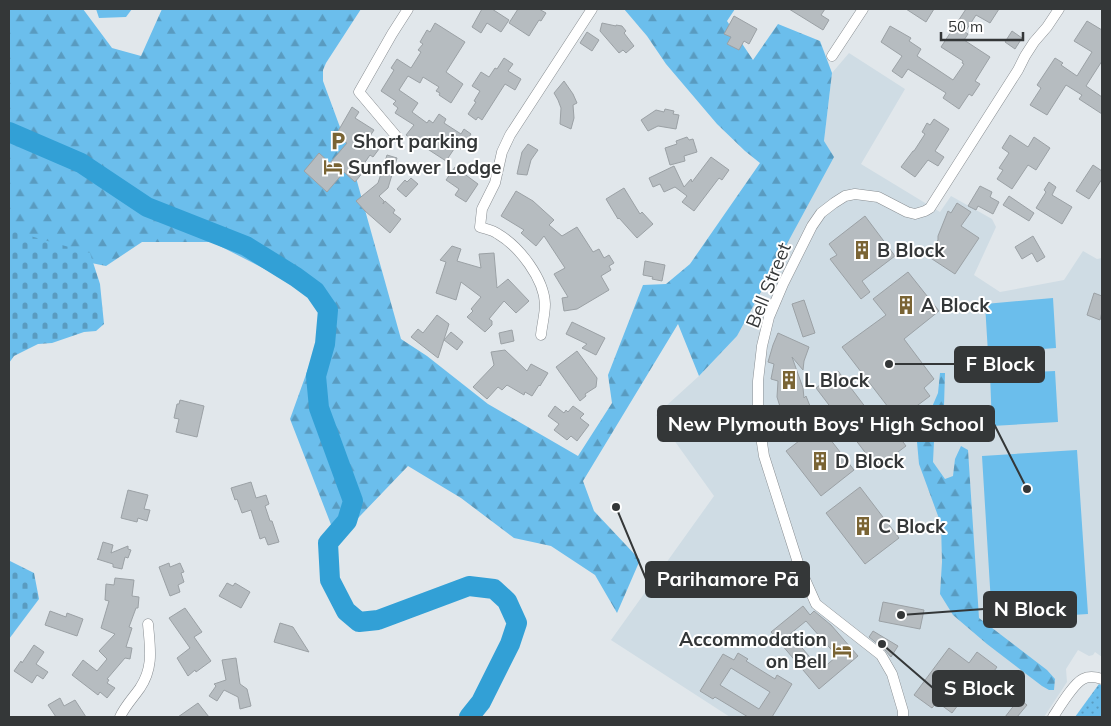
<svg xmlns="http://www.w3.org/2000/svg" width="1111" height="726" font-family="Mulish,sans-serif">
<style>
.built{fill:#cfdce4}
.grass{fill:#6bbeec}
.forest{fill:url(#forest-firs)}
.cemetery{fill:url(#cemetery-stones)}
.park{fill:url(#park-dots)}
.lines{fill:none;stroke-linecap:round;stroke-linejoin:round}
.river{stroke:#32a0d6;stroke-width:20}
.building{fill:#b6bcc0;stroke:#9ba1a5;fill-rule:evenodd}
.street-casing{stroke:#898e92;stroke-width:11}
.street{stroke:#fff;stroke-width:10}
.labels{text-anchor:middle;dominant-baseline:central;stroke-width:4;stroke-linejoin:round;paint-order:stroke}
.poi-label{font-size:19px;font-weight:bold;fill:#343738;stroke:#fff;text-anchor:start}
.street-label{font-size:19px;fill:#343738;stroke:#fff}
.leader{fill:none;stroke:#343738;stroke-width:2}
.callout-dot{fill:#343738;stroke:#fff;stroke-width:2}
.callout{fill:#343738;stroke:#343738;stroke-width:2}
.callout-label{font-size:20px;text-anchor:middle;font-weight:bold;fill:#fff}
</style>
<defs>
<pattern id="forest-firs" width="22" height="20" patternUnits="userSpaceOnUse" patternTransform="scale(1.25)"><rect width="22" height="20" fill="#6bbeec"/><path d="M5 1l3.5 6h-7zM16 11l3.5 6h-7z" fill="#599bc0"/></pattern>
<pattern id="cemetery-stones" width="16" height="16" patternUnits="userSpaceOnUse" patternTransform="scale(1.25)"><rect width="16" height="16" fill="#6bbeec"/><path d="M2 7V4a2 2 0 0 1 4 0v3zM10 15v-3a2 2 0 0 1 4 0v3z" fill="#599bc0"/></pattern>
<pattern id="park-dots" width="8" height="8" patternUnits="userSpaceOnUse" patternTransform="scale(1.25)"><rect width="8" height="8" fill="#6bbeec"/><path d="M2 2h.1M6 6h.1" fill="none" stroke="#599bc0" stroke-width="1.8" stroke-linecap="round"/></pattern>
</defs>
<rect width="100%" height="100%" fill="#e1e7eb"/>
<path class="built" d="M 849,53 L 905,89 L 861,164 L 940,212 L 951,196 L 992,219 L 996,227 L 974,275 L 1000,292 L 1064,280 L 1083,251 L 1097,259 L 1102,258 L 1102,657 L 1095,652 L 1093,655 L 1089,656 L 1078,650 L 1066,669 L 1067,682 L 1044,717 L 730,717 L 611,640 L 714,496 L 656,415 L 699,376 L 737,336 L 824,141 L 832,73 Z"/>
<path class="grass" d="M 96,9 L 132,9 L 126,17 L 99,18 Z
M 1053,298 L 1056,348 L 988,353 L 985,304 Z
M 1055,371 L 1058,422 L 992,426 L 990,374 Z
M 1077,450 L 1088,614 L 992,620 L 982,456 Z"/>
<path class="forest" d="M 9,9 L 83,9 L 112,48 L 141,56 L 162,9 L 361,9 L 326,63 L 323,70 L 323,81 L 348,149 L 401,339 L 427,356 L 488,404 L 578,456 L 612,403 L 608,375 L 643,285 L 666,284 L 690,264 L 760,163 L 745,151 L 717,124 L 666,64 L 647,36 L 624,9 L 735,9 L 727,21 L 753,60 L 778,24 L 820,41 L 832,73 L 824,141 L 834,157 L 737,336 L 699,376 L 678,324 L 583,481 L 594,511 L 640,560 L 617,613 L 595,575 L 551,546 L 514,538 L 461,498 L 408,466 L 337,540 L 290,419 L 322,330 L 320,311 L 298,286 L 212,242 L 142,242 L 106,266 L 9,246 Z
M 940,373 L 945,373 L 944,406 L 938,420 L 934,441 L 933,462 L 945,479 L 953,476 L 955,459 L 961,446 L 968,450 L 979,618 L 1047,670 L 1055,679 L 1054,690 L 1049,690 L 1042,686 L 987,644 L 953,615 L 940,594 L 942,562 L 941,524 L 919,464 L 917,442 L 938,393 Z"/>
<path class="cemetery" d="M 9,230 L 90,253 L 100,284 L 104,324 L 96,331 L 84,332 L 52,343 L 38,344 L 14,356 L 9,363 Z
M 9,555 L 10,561 L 34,573 L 39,599 L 9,639 Z"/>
<path class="park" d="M 1099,684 L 1102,686 L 1102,717 L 1075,717 Z"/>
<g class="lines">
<path class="river" d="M 9,132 L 81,163 L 147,207 L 246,246 L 296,277 L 315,291 L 328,310 L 325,344 L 316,376 L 319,408 L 353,501 L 347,521 L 328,543 L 330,580 L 346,611 L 359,622 L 378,620 L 469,586 L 494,589 L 507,601 L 517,623 L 510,644 L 481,702 L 469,717"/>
</g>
<path class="building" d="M 482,9 L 492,9 L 509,20 L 501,32 L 487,23 L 481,33 L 472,27 Z
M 518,9 L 539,9 L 546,13 L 541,21 L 539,20 L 529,36 L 509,23 Z
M 789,9 L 825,9 L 821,15 L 829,20 L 823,30 Z
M 906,9 L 934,9 L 926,22 Z
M 966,9 L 999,9 L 990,23 L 976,15 L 965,32 L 968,34 L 964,40 L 990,57 L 975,81 L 980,84 L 972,96 L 969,94 L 959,109 L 943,98 L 946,93 L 908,69 L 902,78 L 892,71 L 902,56 L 881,42 L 890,26 L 911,38 L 909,41 L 921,49 L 917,56 L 953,80 L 964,64 L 962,63 L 963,61 L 941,47 Z
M 734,16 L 757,29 L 749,44 L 744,41 L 739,50 L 727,44 L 731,37 L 724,34 Z
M 1087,21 L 1102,30 L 1102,61 L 1086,86 L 1102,97 L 1102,114 L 1079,99 L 1082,95 L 1066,85 L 1047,115 L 1030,105 L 1041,88 L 1037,85 L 1055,58 L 1063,63 L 1061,65 L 1077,76 L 1092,52 L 1074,41 Z
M 435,23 L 465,42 L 446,72 L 463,84 L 451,103 L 439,95 L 440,93 L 436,91 L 439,87 L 423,77 L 420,83 L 408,76 L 399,90 L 418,103 L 412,112 L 427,123 L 429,120 L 433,123 L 439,114 L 446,119 L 444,123 L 461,134 L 464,129 L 471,134 L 461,149 L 456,146 L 446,161 L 406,135 L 414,125 L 395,113 L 398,108 L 393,104 L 396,101 L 381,91 L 394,70 L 391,68 L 397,59 L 411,68 L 421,52 L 418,50 L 423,44 L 420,42 L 427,30 L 430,32 Z
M 602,23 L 616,26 L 616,25 L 622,26 L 626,31 L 624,33 L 634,46 L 626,53 L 623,50 L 619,53 L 600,31 Z
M 1012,31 L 1022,38 L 1015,49 L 1005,42 Z
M 587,32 L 599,40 L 592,51 L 580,43 Z
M 504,58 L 513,64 L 508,71 L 521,79 L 515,90 L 505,84 L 482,120 L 478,117 L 476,120 L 468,114 L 476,102 L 474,101 L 480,91 L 472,86 L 481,72 L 489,77 L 495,68 L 497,69 Z
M 564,81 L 573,94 L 577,103 L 573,105 L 574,118 L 571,129 L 560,124 L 561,108 L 558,100 L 554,93 Z
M 352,107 L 359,112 L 355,118 L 374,130 L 368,139 L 377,144 L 375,146 L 379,149 L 373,157 L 370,155 L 361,168 L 364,171 L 355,182 L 344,172 L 327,192 L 304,171 L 319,153 L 330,163 L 347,143 L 339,138 L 341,135 L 337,133 Z
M 665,109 L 674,111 L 673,114 L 679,115 L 676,129 L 658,126 L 648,131 L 641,120 L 656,110 L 664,112 Z
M 934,119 L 949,129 L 935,151 L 944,157 L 938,166 L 928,160 L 915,177 L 901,167 L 913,151 L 914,151 L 925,134 L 922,132 L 927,123 L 930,125 Z
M 1010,135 L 1028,147 L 1034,137 L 1050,148 L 1036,170 L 1028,165 L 1012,189 L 997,179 L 1003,170 L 999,168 L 1009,153 L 1002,148 Z
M 687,137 L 689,140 L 693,139 L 697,152 L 684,156 L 685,161 L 670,165 L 665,148 L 677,144 L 676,141 Z
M 528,144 L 538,150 L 531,160 L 527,175 L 517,174 L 522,152 Z
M 387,155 L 397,158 L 388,188 L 379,196 L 384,201 L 383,204 L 385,201 L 395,210 L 393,213 L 401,219 L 390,233 L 365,211 L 356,201 L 378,183 Z
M 711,157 L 729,170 L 722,180 L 719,178 L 694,211 L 682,202 L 687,196 L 675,187 L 664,192 L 660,184 L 653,187 L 649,178 L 674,166 L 684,187 L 691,179 L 692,182 Z
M 1093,165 L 1102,171 L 1102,179 L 1089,199 L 1076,191 Z
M 455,167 L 478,184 L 466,202 L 455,195 L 459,189 L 446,180 Z
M 411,178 L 418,184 L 406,197 L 397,189 L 405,180 L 407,182 Z
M 1049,182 L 1056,187 L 1052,195 L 1072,207 L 1062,224 L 1036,208 L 1046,192 L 1044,190 Z
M 980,186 L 992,192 L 990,197 L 999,202 L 993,214 L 978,206 L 976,210 L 968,206 Z
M 624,188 L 640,214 L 642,212 L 653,224 L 637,238 L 619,218 L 618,219 L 606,199 Z
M 516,191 L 533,201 L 554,220 L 549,225 L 562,236 L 577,227 L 593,252 L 599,249 L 604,258 L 609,255 L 614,263 L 609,266 L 611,270 L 601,276 L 609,290 L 577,309 L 564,311 L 562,298 L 568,297 L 554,274 L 565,268 L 544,236 L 536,246 L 521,233 L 524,230 L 501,216 Z
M 1009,196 L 1034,213 L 1029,221 L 1003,205 Z
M 957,203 L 971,212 L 961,226 L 979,238 L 955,274 L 929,257 L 938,240 L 938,236 L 948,211 L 951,213 Z
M 865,216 L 895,256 L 862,281 L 870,292 L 861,299 L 830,259 L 837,255 L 829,244 Z
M 1033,236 L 1045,257 L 1037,262 L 1032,253 L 1022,259 L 1015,247 Z
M 452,246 L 461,249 L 457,261 L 481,268 L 479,254 L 494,253 L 497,288 L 508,279 L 529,301 L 516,313 L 504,301 L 489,319 L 492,321 L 492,325 L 485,332 L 467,317 L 473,311 L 471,309 L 481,297 L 461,282 L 456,300 L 436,293 L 446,262 L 440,260 Z
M 645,261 L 665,265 L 662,281 L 652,279 L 653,277 L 643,275 Z
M 908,272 L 939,311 L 904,339 L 934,379 L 924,388 L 930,396 L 898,420 L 842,347 L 886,315 L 873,299 Z
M 1094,293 L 1102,296 L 1102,312 L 1100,320 L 1087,315 Z
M 804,300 L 815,333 L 803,337 L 792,304 Z
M 437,315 L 449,324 L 438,358 L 411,337 L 418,329 L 423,333 Z
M 572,322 L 605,338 L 596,355 L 582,348 L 587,344 L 566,334 Z
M 512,330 L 514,341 L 501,344 L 499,333 Z
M 451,332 L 463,342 L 457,350 L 444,340 Z
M 778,333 L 809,347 L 804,361 L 803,370 L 792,357 L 803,388 L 804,398 L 806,396 L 812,411 L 809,412 L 854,470 L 821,496 L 786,451 L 812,431 L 802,418 L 790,426 L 782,413 L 777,397 L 778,381 L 771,379 L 774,364 L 768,362 L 773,345 Z
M 505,350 L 527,371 L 531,364 L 548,373 L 540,386 L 539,385 L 532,396 L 525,392 L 524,395 L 507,385 L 502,390 L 498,387 L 487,399 L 473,387 L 494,365 L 491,352 Z
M 577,351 L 597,378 L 596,387 L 585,394 L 586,396 L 580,401 L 556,367 Z
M 838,371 L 882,429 L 889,423 L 906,446 L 877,468 L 816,388 Z
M 180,400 L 204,406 L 197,437 L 176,432 L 179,419 L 174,418 L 177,404 L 179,404 Z
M 555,406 L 564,413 L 566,410 L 568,412 L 573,406 L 584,414 L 580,418 L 589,425 L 577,441 L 571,436 L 567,440 L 554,430 L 559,424 L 548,416 Z
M 251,482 L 256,498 L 266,495 L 269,504 L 265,506 L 270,521 L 272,521 L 279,542 L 268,545 L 265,537 L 260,539 L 251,510 L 242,513 L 237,499 L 235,500 L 231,488 Z
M 860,487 L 899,538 L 865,564 L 826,513 Z
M 128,490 L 148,495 L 144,509 L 150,510 L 147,521 L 138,518 L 137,522 L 121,518 Z
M 103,542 L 113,545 L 111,553 L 128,546 L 128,549 L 131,550 L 128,558 L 125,557 L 122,569 L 113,567 L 113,564 L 97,559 L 98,559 Z
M 169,563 L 170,567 L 180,563 L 184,572 L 181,573 L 184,582 L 178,585 L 180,592 L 170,596 L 159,567 Z
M 115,578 L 134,580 L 132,596 L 139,597 L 138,608 L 136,608 L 129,627 L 132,628 L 126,647 L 132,648 L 130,659 L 125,658 L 107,679 L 109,680 L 107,683 L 115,688 L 107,698 L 100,692 L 98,695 L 72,675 L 83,660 L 97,671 L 107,659 L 99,651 L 115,634 L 101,628 L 109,601 L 105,600 L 106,584 L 114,585 Z
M 227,583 L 233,586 L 235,583 L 250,592 L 241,608 L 219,596 Z
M 883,602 L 924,610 L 920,629 L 879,621 Z
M 803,606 L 810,615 L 814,611 L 831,625 L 858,656 L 819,689 L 771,632 ZM 806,621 L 837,656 L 821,670 L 790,634 Z
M 185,608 L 202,632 L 194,637 L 211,661 L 196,672 L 195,670 L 188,676 L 177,658 L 190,648 L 169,618 Z
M 50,611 L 66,617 L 67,613 L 83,619 L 77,636 L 45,625 Z
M 280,623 L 293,627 L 309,652 L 274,642 Z
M 873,631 L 898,646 L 891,657 L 885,650 L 869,637 Z
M 34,645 L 44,652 L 36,664 L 48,672 L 43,679 L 37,675 L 32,683 L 14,671 L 21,661 L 22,663 Z
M 949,648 L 969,663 L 977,652 L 997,667 L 978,693 L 971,688 L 952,713 L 937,702 L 932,708 L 914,695 Z
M 738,653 L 748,659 L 746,661 L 775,679 L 777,675 L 792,684 L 772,717 L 748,717 L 715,697 L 713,699 L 700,691 L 723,654 L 734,660 ZM 731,668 L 770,692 L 759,709 L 720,685 Z
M 236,658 L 240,684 L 247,689 L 251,706 L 240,709 L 238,697 L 224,690 L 217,701 L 209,696 L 216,686 L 214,684 L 226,680 L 222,660 Z
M 60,698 L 64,706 L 75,700 L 86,717 L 56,717 L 48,705 Z
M 1019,699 L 1027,705 L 1017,717 L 1005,717 Z
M 198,703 L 209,717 L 178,717 Z"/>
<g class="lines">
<g class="street-casing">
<path id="street" d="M 832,56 L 863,9
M 397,137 L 359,92 L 392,34 L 408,9
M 541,335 C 542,325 545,314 545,304 C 544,279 520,247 498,234 C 493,230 486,229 480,227 L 482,209 L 495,183 L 502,152 L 510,135 L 592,9
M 120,717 C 125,706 133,698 140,688 C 154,667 150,648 148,624
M 903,717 L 903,711 L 892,674 L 881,655 L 816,604 L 799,566 L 764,456 L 758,417 L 758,381 L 762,346 L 769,317 L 783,284 L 812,226 L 821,213 L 834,203 L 845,196 L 855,194 L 878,197 L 907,212 L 915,214 L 925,211 L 930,208 L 1018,70 L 1025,56 L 1034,42 L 1047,27 L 1059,9
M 1053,717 C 1059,708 1073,684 1083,679 C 1089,676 1096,677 1102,679"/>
</g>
<use href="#street" class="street"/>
</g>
<defs>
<g id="parking-bare" transform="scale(1.5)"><path d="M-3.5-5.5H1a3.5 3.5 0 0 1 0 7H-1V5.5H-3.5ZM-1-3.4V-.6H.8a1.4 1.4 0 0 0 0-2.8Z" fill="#7a6434" stroke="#fff" stroke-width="2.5" paint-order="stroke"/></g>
<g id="hotel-bare" transform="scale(1.5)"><path d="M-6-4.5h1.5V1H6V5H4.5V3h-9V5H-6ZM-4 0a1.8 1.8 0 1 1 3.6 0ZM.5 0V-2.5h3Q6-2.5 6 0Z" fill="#7a6434" stroke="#fff" stroke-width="2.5" paint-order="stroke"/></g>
<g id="building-bare" transform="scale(1.5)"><path d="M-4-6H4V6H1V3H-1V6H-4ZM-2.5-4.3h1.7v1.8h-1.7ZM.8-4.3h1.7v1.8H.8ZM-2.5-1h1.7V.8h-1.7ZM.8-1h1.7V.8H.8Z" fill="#7a6434" stroke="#fff" stroke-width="2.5" paint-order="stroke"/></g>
</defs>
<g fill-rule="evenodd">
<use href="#parking-bare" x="338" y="141"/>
<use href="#hotel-bare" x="333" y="167"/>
<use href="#building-bare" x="862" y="250"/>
<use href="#building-bare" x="906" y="305"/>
<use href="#building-bare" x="789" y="380"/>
<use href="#building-bare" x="820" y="461"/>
<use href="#building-bare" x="863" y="526"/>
<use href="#hotel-bare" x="842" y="650"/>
</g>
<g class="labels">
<g class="poi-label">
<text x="353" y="141">Short parking</text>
<text x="348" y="167">Sunflower Lodge</text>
<text x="877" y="250">B Block</text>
<text x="921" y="305">A Block</text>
<text x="804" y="380">L Block</text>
<text x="835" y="461">D Block</text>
<text x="878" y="526">C Block</text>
<text x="827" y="639" text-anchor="end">Accommodation<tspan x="827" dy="22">on Bell</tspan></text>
</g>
<g class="street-label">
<text transform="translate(768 285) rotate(-68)">Bell Street</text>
</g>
</g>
<path class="leader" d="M889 364L955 364M1027 489L994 424M616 507L646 579M901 615L984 609M882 644L933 688"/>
<g class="callout-dot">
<circle cx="889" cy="364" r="5"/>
<circle cx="1027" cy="489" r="5"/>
<circle cx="616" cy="507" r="5"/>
<circle cx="901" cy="615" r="5"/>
<circle cx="882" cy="644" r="5"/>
</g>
<g class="callout">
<rect x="955" y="347" width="89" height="35" rx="5"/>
<rect x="658" y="406" width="336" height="35" rx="5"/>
<rect x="646" y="562" width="163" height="35" rx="5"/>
<rect x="984" y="592" width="92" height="35" rx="5"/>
<rect x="933" y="671" width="91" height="35" rx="5"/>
</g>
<g class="callout-label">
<text x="1000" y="371">F Block</text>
<text x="826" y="431">New Plymouth Boys' High School</text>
<text x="728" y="586">Parihamore Pā</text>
<text x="1030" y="616">N Block</text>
<text x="979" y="695">S Block</text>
</g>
<rect width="1111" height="726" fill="none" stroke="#343738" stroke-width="20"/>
<path d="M941 32v8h82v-8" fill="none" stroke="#343738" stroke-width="2.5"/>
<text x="948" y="32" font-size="15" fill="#343738" stroke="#ffffff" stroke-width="4" paint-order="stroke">50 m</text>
</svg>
